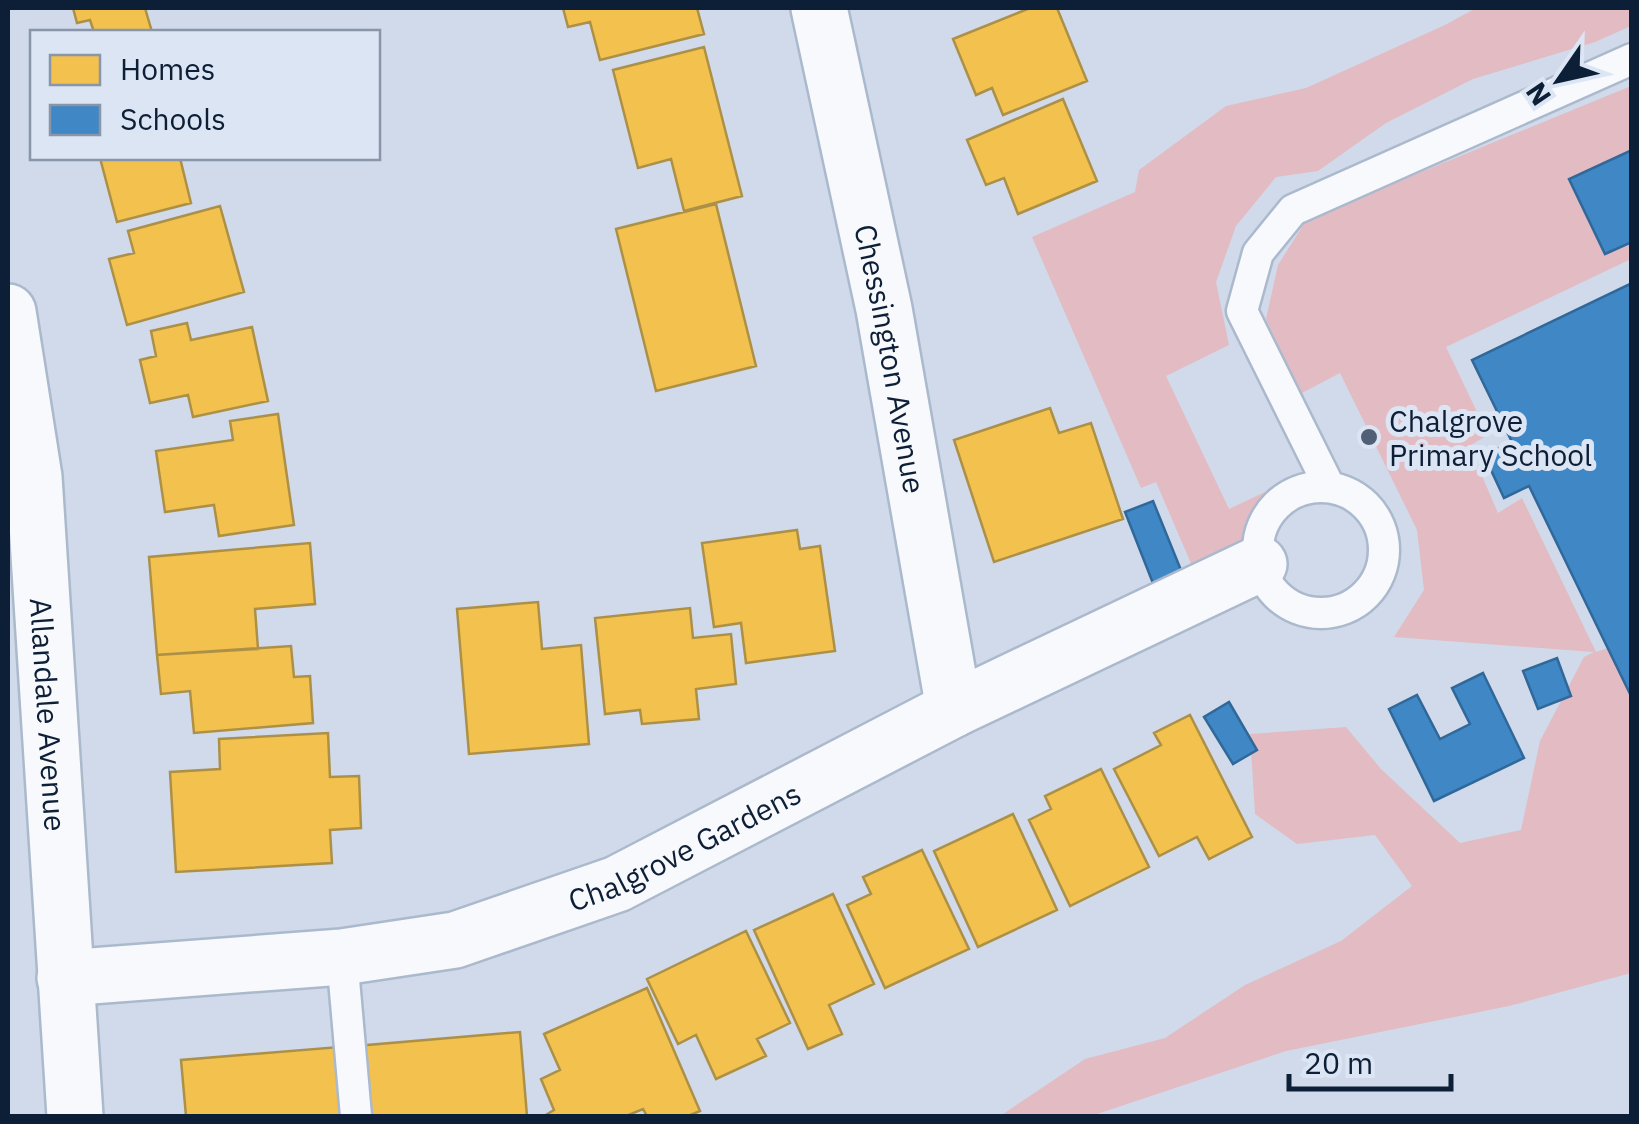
<svg xmlns="http://www.w3.org/2000/svg" width="1639" height="1124" font-family="'IBM Plex Sans',sans-serif">
<style>
.green{fill:#e3bbc2}
.homes{fill:#f2c14e;stroke:#ad9047;stroke-width:2.5}
.schools{fill:#3f88c5;stroke:#30689a;stroke-width:2.5}
.lines{fill:none;stroke-linecap:round;stroke-linejoin:round}
.service-casing{stroke:#abb9cd;stroke-width:35}
.minor-casing{stroke:#abb9cd;stroke-width:60}
.service{stroke:#f8f9fc;stroke-width:30}
.minor{stroke:#f8f9fc;stroke-width:55}
.poi-dot{fill:#516076;stroke:#dce5f3;stroke-width:4}
.labels{text-anchor:middle;dominant-baseline:central;stroke-width:10;stroke-linejoin:round;paint-order:stroke}
.street-label{font-size:30px;fill:#0d1e37;stroke:#dce5f3}
.poi-label{font-size:30px;fill:#0d1e37;stroke:#dce5f3;text-anchor:start}
</style>
<rect width="100%" height="100%" fill="#d0daea"/>
<path class="green" d="M 1476,8 L 1631,8 L 1631,26 L 1595,42 L 1473,79 L 1386,123 L 1318,171 L 1276,177 L 1236,226 L 1216,282 L 1229,345 L 1166,376 L 1229,509 L 1265,492 L 1240,550 L 1193,568 L 1156,482 L 1141,488 L 1032,237 L 1135,192 L 1139,170 L 1226,106 L 1306,88 L 1445,25 Z
M 1631,86 L 1631,259 L 1446,347 L 1488,435 L 1469,446 L 1498,513 L 1522,498 L 1596,652 L 1631,640 L 1631,973 L 1509,1006 L 1286,1051 L 1091,1116 L 1000,1116 L 1085,1059 L 1165,1038 L 1245,985 L 1341,941 L 1412,886 L 1375,835 L 1297,844 L 1255,814 L 1250,734 L 1346,727 L 1381,769 L 1460,843 L 1521,830 L 1540,741 L 1584,657 L 1594,652 L 1394,637 L 1424,590 L 1417,530 L 1340,373 L 1300,394 L 1266,319 L 1278,265 L 1307,219 Z"/>
<path class="homes" d="M 73,8 L 145,8 L 152,32 L 94,32 L 90,20 L 77,23 Z
M 563,8 L 697,8 L 704,34 L 600,60 L 590,22 L 568,27 Z
M 1030,8 L 1057,8 L 1087,81 L 1003,115 L 992,88 L 976,95 L 953,39 Z
M 704,47 L 742,196 L 684,211 L 671,159 L 638,168 L 613,70 Z
M 1063,99 L 1097,181 L 1018,214 L 1004,178 L 986,185 L 967,140 Z
M 100,158 L 180,158 L 191,203 L 117,222 Z
M 716,204 L 756,366 L 656,391 L 616,229 Z
M 220,206 L 244,292 L 127,325 L 109,259 L 134,253 L 128,231 Z
M 187,323 L 191,340 L 252,327 L 268,401 L 193,417 L 188,395 L 150,403 L 140,360 L 156,356 L 151,331 Z
M 1050,408 L 1059,433 L 1091,423 L 1123,519 L 994,562 L 954,440 Z
M 278,414 L 294,525 L 219,536 L 214,505 L 165,512 L 156,451 L 233,440 L 230,421 Z
M 797,530 L 800,549 L 820,546 L 835,651 L 746,663 L 741,623 L 714,627 L 702,543 Z
M 310,543 L 315,604 L 255,609 L 258,649 L 157,655 L 149,557 Z
M 538,602 L 542,649 L 581,645 L 589,744 L 469,754 L 457,609 Z
M 690,608 L 693,638 L 731,634 L 736,684 L 696,689 L 699,719 L 642,724 L 640,710 L 605,714 L 595,618 Z
M 291,646 L 294,677 L 310,676 L 313,723 L 194,733 L 190,691 L 161,694 L 157,655 Z
M 1190,715 L 1252,837 L 1209,859 L 1197,837 L 1159,856 L 1114,769 L 1161,745 L 1154,733 Z
M 328,733 L 330,777 L 359,776 L 361,828 L 330,830 L 332,863 L 176,872 L 170,772 L 220,769 L 219,739 Z
M 1101,769 L 1149,867 L 1070,906 L 1029,820 L 1051,809 L 1045,796 Z
M 1013,814 L 1057,910 L 978,947 L 934,851 Z
M 922,850 L 969,949 L 885,988 L 847,905 L 871,894 L 863,877 Z
M 833,894 L 874,984 L 829,1005 L 842,1034 L 808,1049 L 754,930 Z
M 746,931 L 790,1023 L 757,1039 L 766,1056 L 716,1079 L 696,1035 L 678,1044 L 647,979 Z
M 647,988 L 700,1111 L 688,1116 L 647,1116 L 643,1109 L 626,1116 L 544,1116 L 554,1110 L 541,1079 L 560,1070 L 544,1034 Z
M 520,1032 L 527,1116 L 363,1116 L 356,1046 Z
M 339,1047 L 344,1116 L 186,1116 L 181,1060 Z"/>
<path class="schools" d="M 1632,150 L 1632,242 L 1605,254 L 1569,179 Z
M 1632,283 L 1632,698 L 1529,486 L 1504,498 L 1484,455 L 1512,442 L 1472,360 Z
M 1153,501 L 1185,580 L 1156,591 L 1125,512 Z
M 1557,658 L 1571,696 L 1538,709 L 1523,671 Z
M 1483,673 L 1524,758 L 1434,801 L 1389,709 L 1417,695 L 1440,739 L 1470,724 L 1452,688 Z
M 1229,702 L 1257,750 L 1233,764 L 1204,717 Z"/>
<g class="lines">
<g class="service-casing">
<path id="service" d="M 1329,486 L 1242,311 L 1258,253 L 1293,210 L 1632,59
M1258 550a63 63 0 1 1 126 0a63 63 0 1 1-126 0Z
M 342,957 L 356,1116"/>
</g>
<g class="minor-casing">
<g id="minor">
<path id="s1" d="M 819,8 L 884,309 L 954,709"/>
<path id="s2" d="M 8,312 L 34,477 L 75,1116"/>
<path id="s3" d="M 65,978 L 342,957 L 455,940 L 617,884 L 954,709 L 1259,564"/>
</g>
</g>
<use href="#service" class="service"/>
<use href="#minor" class="minor"/>
</g>
<circle class="poi-dot" cx="1369" cy="437" r="10"/>
<g class="labels">
<g class="street-label">
<text stroke="none"><textPath href="#s1" startOffset="358">Chessington Avenue</textPath></text>
<text stroke="none"><textPath href="#s2" startOffset="405">Allandale Avenue</textPath></text>
<text stroke="none"><textPath href="#s3" startOffset="640">Chalgrove Gardens</textPath></text>
</g>
<g class="poi-label">
<text x="1389" y="420">Chalgrove<tspan x="1389" dy="34">Primary School</tspan></text>
</g>
</g>
<rect width="1639" height="1124" fill="none" stroke="#0d1e37" stroke-width="20"/>
<rect x="30" y="30" width="350" height="130" fill="#dce5f3" stroke="#8995a8" stroke-width="2.5"/>
<rect x="50" y="55" width="50" height="30" fill="#f2c14e" stroke="#8995a8" stroke-width="2.5"/>
<text x="120" y="80" font-size="30" fill="#0d1e37">Homes</text>
<rect x="50" y="105" width="50" height="30" fill="#3f88c5" stroke="#8995a8" stroke-width="2.5"/>
<text x="120" y="130" font-size="30" fill="#0d1e37">Schools</text>
<g transform="translate(1559 80) rotate(236)" stroke="#dce5f3" stroke-width="8" paint-order="stroke">
<path d="M0-8L18 38L0 25L-18 38Z" fill="#0d1e37"/>
<text y="-15" font-size="28" font-weight="bold" text-anchor="middle" fill="#0d1e37">N</text>
</g>
<path d="M1289 1074v15h162v-15" fill="none" stroke="#0d1e37" stroke-width="5"/>
<text x="1304" y="1074" font-size="30" fill="#0d1e37" stroke="#dce5f3" stroke-width="8" paint-order="stroke">20 m</text>
</svg>
